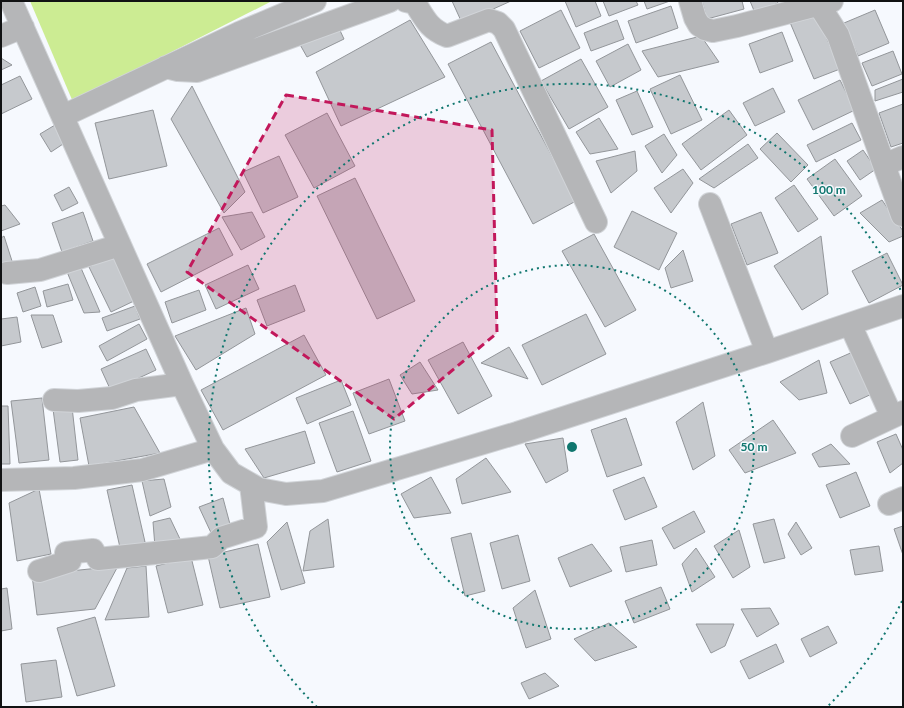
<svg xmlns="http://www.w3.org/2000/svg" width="904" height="708" font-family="Lato,sans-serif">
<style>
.park{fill:#ccec93}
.building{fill:#c6c9cd;stroke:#93969a}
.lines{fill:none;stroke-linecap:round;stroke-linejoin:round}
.minor-casing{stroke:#d1d4d8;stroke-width:24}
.minor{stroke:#b5b6b8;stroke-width:22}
.marked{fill:#c2185b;fill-opacity:0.2;stroke:#c2185b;stroke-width:3;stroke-dasharray:8 5;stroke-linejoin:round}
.ring{fill:none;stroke:#0f766e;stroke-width:2;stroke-dasharray:2 4}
.centre{fill:#0f766e;stroke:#f6f9fe;stroke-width:2}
.ring-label{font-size:12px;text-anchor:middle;font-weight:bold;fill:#0f766e;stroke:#f6f9fe;stroke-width:3;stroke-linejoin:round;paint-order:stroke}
</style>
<rect width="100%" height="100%" fill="#f6f9fe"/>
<path class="park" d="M 30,1 L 272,1 L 73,102 Z"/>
<path class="building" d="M 452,1 L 511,1 L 462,23 Z
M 565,1 L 595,1 L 601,16 L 576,27 Z
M 603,1 L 636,1 L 638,5 L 609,16 Z
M 644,1 L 670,1 L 647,9 Z
M 702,1 L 742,1 L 744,9 L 707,19 Z
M 750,1 L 777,1 L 778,3 L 755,13 Z
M 671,6 L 678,28 L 636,43 L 628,21 Z
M 814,9 L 840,69 L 814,79 L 789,20 Z
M 561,10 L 580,48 L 539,68 L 520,31 Z
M 875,10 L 889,43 L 858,56 L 844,23 Z
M 410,20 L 445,77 L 341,126 L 316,72 Z
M 617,20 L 624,39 L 591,51 L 584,33 Z
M 336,22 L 344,39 L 307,57 L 298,41 Z
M 782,32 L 793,61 L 760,73 L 749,44 Z
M 701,36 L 719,62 L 658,77 L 642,51 Z
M 491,42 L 576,201 L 533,224 L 448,64 Z
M 628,44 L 641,70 L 610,87 L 596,61 Z
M 893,51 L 902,74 L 872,86 L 862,63 Z
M 1,58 L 12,65 L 1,70 Z
M 581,59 L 608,107 L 569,129 L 541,81 Z
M 680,75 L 702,120 L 671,134 L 650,89 Z
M 20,76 L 32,99 L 1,114 L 1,85 Z
M 903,79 L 903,92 L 875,101 L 875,90 Z
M 840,80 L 855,110 L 813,130 L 798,100 Z
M 192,86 L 245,192 L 224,213 L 171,119 Z
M 773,88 L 785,112 L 755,126 L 743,103 Z
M 637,91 L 653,127 L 632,135 L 616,100 Z
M 903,104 L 903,143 L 891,147 L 879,113 Z
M 153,110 L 167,166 L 109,179 L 95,123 Z
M 729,110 L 747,135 L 701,170 L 682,144 Z
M 327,113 L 355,166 L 314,188 L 285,135 Z
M 599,118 L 618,149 L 590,154 L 576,132 Z
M 852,123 L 861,140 L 816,162 L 807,145 Z
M 55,125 L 66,142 L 51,152 L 40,134 Z
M 777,133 L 808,165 L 791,182 L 760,149 Z
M 664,134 L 677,155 L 662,173 L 645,146 Z
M 748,144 L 758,158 L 714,188 L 699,179 Z
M 863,150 L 876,169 L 860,180 L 847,161 Z
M 635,151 L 637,171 L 611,193 L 596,161 Z
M 279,156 L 298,197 L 263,213 L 243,172 Z
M 835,159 L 862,196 L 834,216 L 807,179 Z
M 683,169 L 693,183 L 671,213 L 654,188 Z
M 355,178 L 415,301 L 377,319 L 317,196 Z
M 794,185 L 818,219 L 798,232 L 775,198 Z
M 69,187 L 78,203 L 62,211 L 54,195 Z
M 882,200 L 903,231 L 903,236 L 889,242 L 860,213 Z
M 5,205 L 20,224 L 1,231 L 1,206 Z
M 632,211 L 677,233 L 659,270 L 614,247 Z
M 83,212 L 93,241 L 62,252 L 52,223 Z
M 252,212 L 265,237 L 241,250 L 222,217 Z
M 761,212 L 778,253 L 747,265 L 731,224 Z
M 219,228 L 233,255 L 161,292 L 147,264 Z
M 594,234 L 636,310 L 605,327 L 562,251 Z
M 4,236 L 12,261 L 1,265 L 1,238 Z
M 821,236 L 828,294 L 802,310 L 774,266 Z
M 683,250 L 693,281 L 671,288 L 665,268 Z
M 887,253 L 903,285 L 869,303 L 852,271 Z
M 114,255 L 136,300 L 111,312 L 89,267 Z
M 248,265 L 259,289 L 216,309 L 205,285 Z
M 65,267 L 81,268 L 100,312 L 84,313 Z
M 68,284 L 73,300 L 47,307 L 43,291 Z
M 295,285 L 305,311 L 267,326 L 257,300 Z
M 35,287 L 41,306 L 23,312 L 17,293 Z
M 199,290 L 206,310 L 172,323 L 165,302 Z
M 135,306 L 140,319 L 107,331 L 102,318 Z
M 246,308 L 255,334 L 196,370 L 175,336 Z
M 586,314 L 606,354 L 542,385 L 522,345 Z
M 31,315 L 53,315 L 62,342 L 42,348 Z
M 17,317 L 21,342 L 1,346 L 1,319 Z
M 139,324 L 147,339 L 107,361 L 99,346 Z
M 304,335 L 326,375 L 223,430 L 201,390 Z
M 463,342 L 492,396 L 458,414 L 428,360 Z
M 509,347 L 528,379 L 481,363 Z
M 146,349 L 156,370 L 111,391 L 101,369 Z
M 855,351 L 874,393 L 850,404 L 830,362 Z
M 819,360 L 827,393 L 799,400 L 780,382 Z
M 420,362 L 438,390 L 412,394 L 400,375 Z
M 389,379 L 405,421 L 369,434 L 353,393 Z
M 341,380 L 351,405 L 307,424 L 296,398 Z
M 42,398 L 49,460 L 19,463 L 11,401 Z
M 703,402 L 715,456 L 693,470 L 676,422 Z
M 1,406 L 8,406 L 10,464 L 1,464 Z
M 72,407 L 78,460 L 60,462 L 53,409 Z
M 134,407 L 160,453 L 89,466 L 80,418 Z
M 353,411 L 371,461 L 337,472 L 319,423 Z
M 626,418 L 642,465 L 607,477 L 591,430 Z
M 773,420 L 796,453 L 745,473 L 729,450 Z
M 305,431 L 315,463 L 264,478 L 245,449 Z
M 896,434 L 903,450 L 903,463 L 890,473 L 877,442 Z
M 563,438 L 568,471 L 546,483 L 525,444 Z
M 831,444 L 850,464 L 819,467 L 812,454 Z
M 486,458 L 511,492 L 462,504 L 456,479 Z
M 856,472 L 870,506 L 840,518 L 826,485 Z
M 431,477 L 451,513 L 414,518 L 401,494 Z
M 644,477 L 657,507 L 625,520 L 613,490 Z
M 164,479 L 171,507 L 150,516 L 142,481 Z
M 132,485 L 145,542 L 121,552 L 107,490 Z
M 39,489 L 51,554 L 17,561 L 9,503 Z
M 223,498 L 231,528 L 213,537 L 199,507 Z
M 694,511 L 705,532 L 674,549 L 662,528 Z
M 170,518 L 180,539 L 155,547 L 153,522 Z
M 328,519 L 334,567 L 303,571 L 310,531 Z
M 774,519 L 785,558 L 764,563 L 753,524 Z
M 287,522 L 305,583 L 281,590 L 267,542 Z
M 796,522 L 812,548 L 801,555 L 788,534 Z
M 903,526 L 903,555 L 894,529 Z
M 739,530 L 750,567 L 733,578 L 714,546 Z
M 471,533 L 485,591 L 465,596 L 451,538 Z
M 518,535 L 530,581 L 502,589 L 490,543 Z
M 652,540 L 657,565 L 626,572 L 620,547 Z
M 258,544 L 270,597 L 220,608 L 208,556 Z
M 592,544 L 612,571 L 570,587 L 558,558 Z
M 879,546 L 883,571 L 855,575 L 850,550 Z
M 696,548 L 715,577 L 692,592 L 682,564 Z
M 191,557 L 203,605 L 168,613 L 156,566 Z
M 118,566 L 95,609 L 37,615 L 32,575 Z
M 146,566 L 149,617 L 105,620 L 127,568 Z
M 661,587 L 670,609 L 634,623 L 625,601 Z
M 7,588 L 12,629 L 1,631 L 1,589 Z
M 535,590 L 551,639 L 526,648 L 513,608 Z
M 770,608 L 779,624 L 757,637 L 741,609 Z
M 95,617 L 115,686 L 77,696 L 57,628 Z
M 609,623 L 637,647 L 595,661 L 574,639 Z
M 696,624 L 734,624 L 725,646 L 711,653 Z
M 828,626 L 837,643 L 810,657 L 801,639 Z
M 776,644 L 784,662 L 749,679 L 740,661 Z
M 56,660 L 62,697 L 26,702 L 21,664 Z
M 545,673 L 559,686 L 529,699 L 521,683 Z"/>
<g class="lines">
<g class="minor-casing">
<path id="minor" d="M 11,1 L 182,384 L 213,449 L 231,473 L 259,489 L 286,494 L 323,491 L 517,433 L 767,352 L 903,306
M 406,1 L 415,3 C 425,19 429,29 447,36 L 489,20 L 498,23 L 504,29 L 596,222
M 690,1 L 695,18 L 699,25 L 705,29 L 713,31 L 737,26 L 832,1
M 819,5 L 838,35 L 884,165 L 903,157
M 1,36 L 23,27
M 166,67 L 178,70 L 197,71 L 390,1
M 63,116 L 239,33 L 315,1
M 884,165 L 902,215 L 903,215
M 710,204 L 767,352
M 7,273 L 40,270 L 120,245
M 850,324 L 892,417
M 54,400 L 78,401 L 112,398 L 136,390 L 182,384
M 852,436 L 903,412
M 1,480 L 74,478 L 142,470 L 213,449
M 889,504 L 903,498
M 39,571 L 70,561 L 66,553 L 93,550 L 98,559 L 212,547 L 221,538 L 256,527 L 251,485"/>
</g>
<use href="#minor" class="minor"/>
</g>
<path class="marked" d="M 286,95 L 492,130 L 497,333 L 394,419 L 187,272 Z"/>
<g class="ring">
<circle cx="572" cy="447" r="182"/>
<path d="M902 601A364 364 0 0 1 827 707M317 707A364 364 0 1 1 902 293"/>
</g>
<circle cx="572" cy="447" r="6" class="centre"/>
<g class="ring-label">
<text x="829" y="194">100 m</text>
<text x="754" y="451">50 m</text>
</g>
<rect width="904" height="708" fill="none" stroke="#111213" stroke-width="4"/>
</svg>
